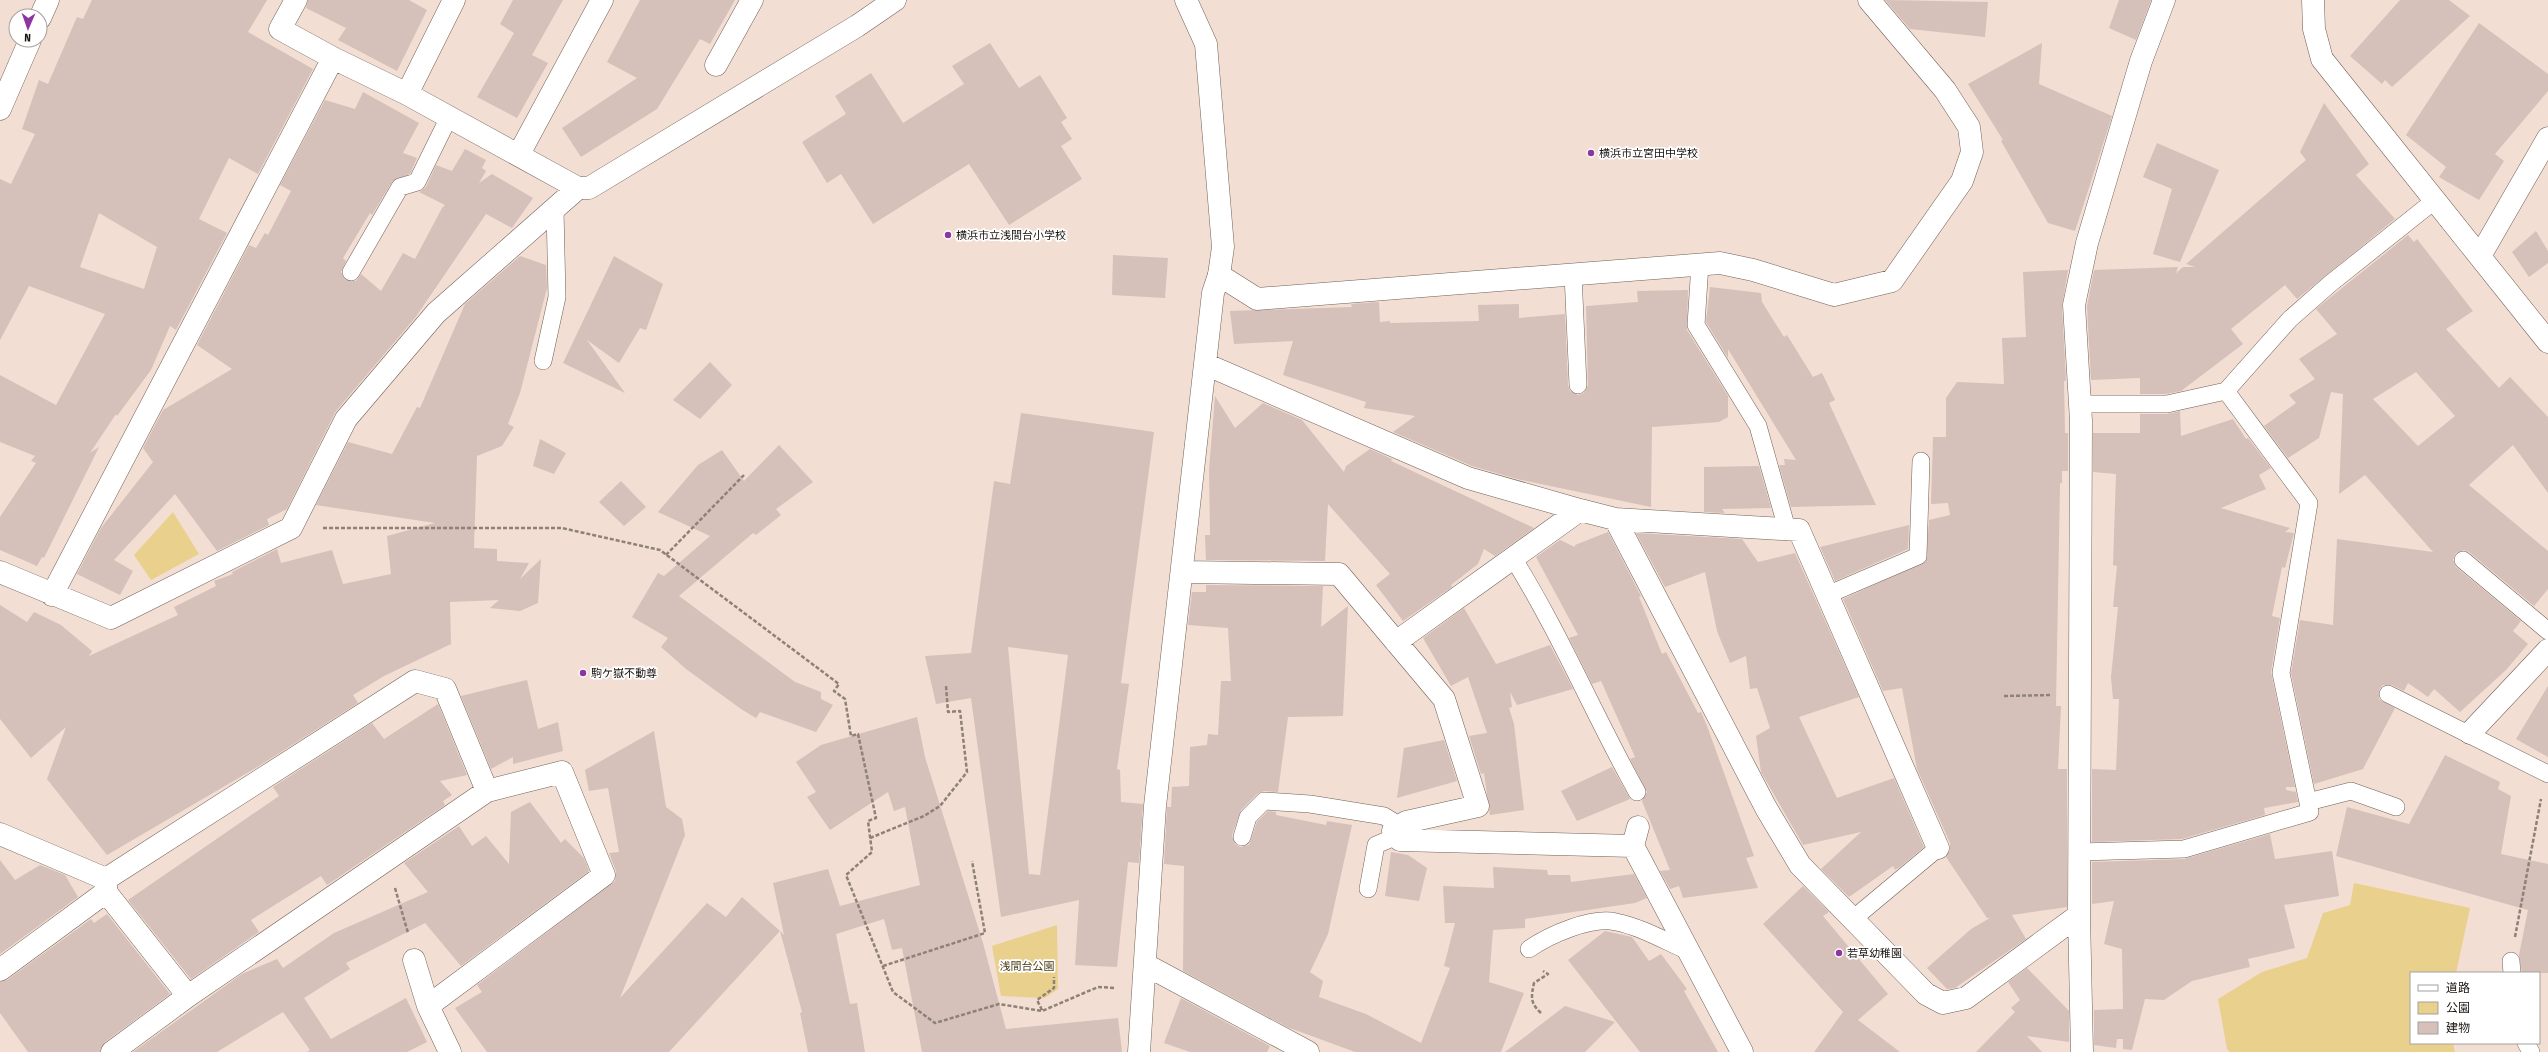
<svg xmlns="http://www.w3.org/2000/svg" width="2548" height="1052" font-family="'Fira Sans Condensed','Noto Sans JP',sans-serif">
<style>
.green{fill:#e9d08d}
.building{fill:#d6c0ba;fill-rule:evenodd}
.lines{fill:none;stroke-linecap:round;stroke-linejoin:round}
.lane-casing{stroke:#726157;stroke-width:18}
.street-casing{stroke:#726157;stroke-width:23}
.secondary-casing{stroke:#726157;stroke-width:23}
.path{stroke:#8e8178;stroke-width:2.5;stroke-dasharray:4 2;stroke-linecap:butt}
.lane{stroke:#fff;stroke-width:17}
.street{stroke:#fff;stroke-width:22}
.secondary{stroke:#fff;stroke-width:22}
.poi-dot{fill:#8d35a1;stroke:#fff;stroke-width:1.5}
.labels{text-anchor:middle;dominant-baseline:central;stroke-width:3.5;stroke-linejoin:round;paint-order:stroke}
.poi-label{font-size:11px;fill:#1a1410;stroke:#fff;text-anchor:start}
.park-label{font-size:11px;fill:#4a3d19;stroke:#fff}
</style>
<rect width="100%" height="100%" fill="#f2ded2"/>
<path class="green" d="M 173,512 L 199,554 L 151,580 L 134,555 Z
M 2354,883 L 2470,908 L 2456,973 L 2411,973 L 2411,1043 L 2453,1043 L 2455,1052 L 2230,1052 L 2227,1049 L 2218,999 L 2262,972 L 2307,958 L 2323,913 L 2350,905 Z
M 1057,925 L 1058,989 L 1045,998 L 1001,996 L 992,946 Z"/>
<path class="building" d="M 92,0 L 267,0 L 248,32 L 313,69 L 258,174 L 229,158 L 199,219 L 227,233 L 176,330 L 170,326 L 151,370 L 117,416 L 116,414 L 90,453 L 99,447 L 44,558 L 42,557 L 37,566 L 0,550 L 0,517 L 36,463 L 31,461 L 35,456 L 0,442 L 0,375 L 56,405 L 105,314 L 29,286 L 0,340 L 0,179 L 11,184 L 35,134 L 22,129 L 39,80 L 48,84 L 77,17 L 83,19 ZM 99,213 L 157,247 L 144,289 L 80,267 Z
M 308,0 L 409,0 L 427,10 L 397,71 L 338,40 L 346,28 L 306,8 Z
M 513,0 L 563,0 L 532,55 L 548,63 L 517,118 L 477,97 L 514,33 L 500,24 Z
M 640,0 L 735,0 L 710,44 L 700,39 L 657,109 L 581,157 L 562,128 L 637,78 L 607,62 Z
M 1885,0 L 1988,2 L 1985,37 L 1910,29 Z
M 2119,0 L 2151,0 L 2136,40 L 2109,28 Z
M 2400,0 L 2449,0 L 2470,16 L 2392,87 L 2385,80 L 2382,84 L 2350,56 Z
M 2479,23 L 2548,74 L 2548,91 L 2495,154 L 2504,161 L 2479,200 L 2439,177 L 2446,167 L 2406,135 Z
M 990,43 L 1019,88 L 1040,75 L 1067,118 L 1061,122 L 1072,139 L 1061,146 L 1082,179 L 1009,225 L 969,164 L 873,224 L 841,174 L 827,183 L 802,142 L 846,114 L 835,96 L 871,73 L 903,123 L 964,84 L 952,66 Z
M 2042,43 L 2039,84 L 2112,116 L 2075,231 L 2048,223 L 2001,141 L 2003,140 L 1968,84 Z
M 363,92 L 419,123 L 403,153 L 417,158 L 410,174 L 392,182 L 372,215 L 370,213 L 343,258 L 346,261 L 341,272 L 346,280 L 356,281 L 361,274 L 381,291 L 403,253 L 415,259 L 442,208 L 445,205 L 419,192 L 426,187 L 436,165 L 452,171 L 465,149 L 486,160 L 482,168 L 486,171 L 479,183 L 492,174 L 533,198 L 512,228 L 486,214 L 415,318 L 336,411 L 287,509 L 267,519 L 269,525 L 217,551 L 175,494 L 114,560 L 133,571 L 120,595 L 77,574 L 101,528 L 153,462 L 143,448 L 163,410 L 232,369 L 197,345 L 249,245 L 256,248 L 265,233 L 268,235 L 291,191 L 280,185 L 325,100 L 355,109 Z
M 2324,103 L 2369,164 L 2356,175 L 2395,219 L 2297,299 L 2285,285 L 2231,329 L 2243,344 L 2181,391 L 2166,394 L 2140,394 L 2140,378 L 2091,380 L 2087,306 L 2094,270 L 2178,267 L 2176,273 L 2183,267 L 2195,267 L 2186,264 L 2306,160 L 2300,152 Z
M 2157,143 L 2219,170 L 2180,262 L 2153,254 L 2172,189 L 2143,177 Z
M 2536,231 L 2548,251 L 2548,263 L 2529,277 L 2512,252 Z
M 2408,235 L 2414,242 L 2417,239 L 2473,311 L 2446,329 L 2499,388 L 2510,377 L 2548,417 L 2548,493 L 2513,445 L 2469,485 L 2548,551 L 2548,589 L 2534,606 L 2469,552 L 2464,550 L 2456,553 L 2453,559 L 2456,567 L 2521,621 L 2513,631 L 2528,644 L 2506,670 L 2460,712 L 2434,689 L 2428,697 L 2408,683 L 2404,691 L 2392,685 L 2383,685 L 2379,690 L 2379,699 L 2395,708 L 2363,769 L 2314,784 L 2291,673 L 2300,620 L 2333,625 L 2337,539 L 2433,552 L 2365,475 L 2339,494 L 2343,394 L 2331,392 L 2319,438 L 2288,458 L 2264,426 L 2296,403 L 2289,395 L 2315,379 L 2299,359 L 2337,334 L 2316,309 ZM 2416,372 L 2455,416 L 2418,446 L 2373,399 Z
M 1113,255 L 1168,258 L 1165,298 L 1112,295 Z
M 520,256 L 546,265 L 547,288 L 520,393 L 508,424 L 514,427 L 502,446 L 477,456 L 474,548 L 497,549 L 497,561 L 529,563 L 520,579 L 541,559 L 538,603 L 520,611 L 490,608 L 499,600 L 450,602 L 451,644 L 384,676 L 353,695 L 358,703 L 259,766 L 107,855 L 47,779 L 66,727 L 31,758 L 0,719 L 0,605 L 27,622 L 34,612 L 61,625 L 92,651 L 89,656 L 178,615 L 174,607 L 216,586 L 214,581 L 233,574 L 232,572 L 277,549 L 281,563 L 332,550 L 343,584 L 391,574 L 387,536 L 435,523 L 316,505 L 348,442 L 392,454 L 417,407 L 420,408 L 465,304 Z
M 614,256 L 663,284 L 646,330 L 640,328 L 619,363 L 587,340 L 625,393 L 563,363 Z
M 2068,270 L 2062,306 L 2066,381 L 2064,381 L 2065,433 L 2068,433 L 2068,471 L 2062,471 L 2062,483 L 2060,483 L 2056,706 L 2061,706 L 2058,769 L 2067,769 L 2067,907 L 2012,915 L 2026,939 L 1955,988 L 1947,989 L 1927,968 L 1971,929 L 1990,918 L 1987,918 L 1946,857 L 1950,850 L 1950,843 L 1917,769 L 1902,688 L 1883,691 L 1843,599 L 1926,561 L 1929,520 L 1950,515 L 1948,503 L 1931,504 L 1933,437 L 1946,437 L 1946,398 L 1957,382 L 2004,384 L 2002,338 L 2026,337 L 2023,272 Z
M 1710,287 L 1761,293 L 1762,302 L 1784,337 L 1787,335 L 1813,377 L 1822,373 L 1835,400 L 1829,403 L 1876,505 L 1791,507 L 1779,465 L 1785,465 L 1784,459 L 1796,460 L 1728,349 L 1728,358 L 1706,322 Z
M 1688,290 L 1687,330 L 1728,396 L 1728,417 L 1719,422 L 1652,427 L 1651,507 L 1517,479 L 1472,466 L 1393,432 L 1415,416 L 1364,408 L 1366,402 L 1283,375 L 1293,341 L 1234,344 L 1230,311 L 1352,307 L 1351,304 L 1379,302 L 1380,322 L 1390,321 L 1390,323 L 1479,321 L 1478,305 L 1519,304 L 1519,318 L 1565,314 L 1568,385 L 1570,391 L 1578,395 L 1584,393 L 1588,385 L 1586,306 L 1638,302 L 1637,291 Z
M 710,362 L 732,385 L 700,419 L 673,400 Z
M 1215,396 L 1235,428 L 1263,403 L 1302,420 L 1344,472 L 1346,466 L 1370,449 L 1392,459 L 1391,461 L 1534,528 L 1495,556 L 1484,549 L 1478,564 L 1451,585 L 1452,587 L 1403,621 L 1376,585 L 1390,574 L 1328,504 L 1325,561 L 1206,560 L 1205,535 L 1210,535 L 1209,470 Z
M 2180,411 L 2181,436 L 2233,419 L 2246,439 L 2248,438 L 2271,468 L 2259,475 L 2266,489 L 2221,508 L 2290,528 L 2285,532 L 2294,533 L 2285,568 L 2282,567 L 2272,616 L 2280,618 L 2271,672 L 2295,787 L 2286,787 L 2286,790 L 2296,792 L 2298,802 L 2264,808 L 2265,815 L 2182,839 L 2092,842 L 2092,769 L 2116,770 L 2119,699 L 2113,699 L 2111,677 L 2118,607 L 2113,607 L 2117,566 L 2113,565 L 2116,474 L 2093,472 L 2093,433 L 2140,433 L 2140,414 L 2167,414 Z
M 1021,413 L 1154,432 L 1121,683 L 1129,684 L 1117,769 L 1120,770 L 1121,802 L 1143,804 L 1139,863 L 1128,862 L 1117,967 L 1075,965 L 1079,900 L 1001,917 L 971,698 L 936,704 L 925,656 L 971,653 L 994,481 L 1010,484 ZM 1008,647 L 1068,655 L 1040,875 L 1029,874 Z
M 540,439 L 566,453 L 554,474 L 533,466 Z
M 779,445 L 813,482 L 776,509 L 781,515 L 756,535 L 753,533 L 679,596 L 795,682 L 821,692 L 821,699 L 833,705 L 816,732 L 760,712 L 756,718 L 741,709 L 686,669 L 661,647 L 668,638 L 632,617 L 658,573 L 664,576 L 710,536 L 658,512 L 698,465 L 722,450 L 744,481 Z
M 1759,466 L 1771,508 L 1722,509 L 1725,513 L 1704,512 L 1704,467 Z
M 621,481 L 646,507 L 624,526 L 599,502 Z
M 1909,525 L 1908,549 L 1835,581 L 1820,547 Z
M 1608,532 L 1641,596 L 1639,597 L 1662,654 L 1666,652 L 1698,713 L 1701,712 L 1707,726 L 1754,856 L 1746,858 L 1758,888 L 1683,898 L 1679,886 L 1670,889 L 1660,871 L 1670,870 L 1642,801 L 1647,792 L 1630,759 L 1635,757 L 1601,681 L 1592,684 L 1569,638 L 1578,635 L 1536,557 L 1560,540 L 1575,547 L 1575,545 Z
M 1636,533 L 1742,539 L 1758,562 L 1795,553 L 1859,697 L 1799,717 L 1837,798 L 1894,778 L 1924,847 L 1900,867 L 1895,870 L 1893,866 L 1849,897 L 1821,869 L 1861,832 L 1803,845 L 1761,772 L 1756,736 L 1770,728 L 1757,688 L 1750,689 L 1746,656 L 1730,663 L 1717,631 L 1705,572 L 1665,587 Z
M 1206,585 L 1323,586 L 1321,627 L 1348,606 L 1343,716 L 1288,717 L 1278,792 L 1264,791 L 1257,794 L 1241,810 L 1232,835 L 1235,844 L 1240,847 L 1249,845 L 1257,822 L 1268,811 L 1276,812 L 1276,815 L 1326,825 L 1327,821 L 1352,825 L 1328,934 L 1310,972 L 1323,981 L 1319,997 L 1366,1014 L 1421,1043 L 1450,968 L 1444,966 L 1455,923 L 1445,923 L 1443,886 L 1494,888 L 1493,867 L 1547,870 L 1548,875 L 1570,875 L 1571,882 L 1634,874 L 1647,898 L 1635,903 L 1525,919 L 1525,928 L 1493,930 L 1489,982 L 1524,993 L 1501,1052 L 1355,1052 L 1287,1027 L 1183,971 L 1184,866 L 1164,864 L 1167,807 L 1171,807 L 1172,787 L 1189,786 L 1190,747 L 1207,745 L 1208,734 L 1218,735 L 1221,681 L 1231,681 L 1228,628 L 1188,625 L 1192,592 L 1206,592 Z
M 1464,608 L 1496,664 L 1550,645 L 1573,689 L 1517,705 L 1510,692 L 1512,707 L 1509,708 L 1514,724 L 1524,810 L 1490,815 L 1484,773 L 1481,774 L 1469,736 L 1487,733 L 1468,677 L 1451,686 L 1423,638 Z
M 527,680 L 538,729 L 558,722 L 563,751 L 513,764 L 513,757 L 491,769 L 461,696 Z
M 2548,686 L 2548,757 L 2516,739 Z
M 438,704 L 467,775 L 440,781 L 452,795 L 443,801 L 445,805 L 327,885 L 321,876 L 251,920 L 259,932 L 191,979 L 128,900 L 279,796 L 273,787 L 372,723 L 384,739 Z
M 917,717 L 925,757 L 983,943 L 1006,1029 L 1118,1018 L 1122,1052 L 922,1052 L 902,948 L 892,950 L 884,919 L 836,934 L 850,1004 L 857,1003 L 865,1052 L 808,1052 L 800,1013 L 802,1012 L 780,931 L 784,935 L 773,883 L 828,869 L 840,906 L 920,885 L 905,807 L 894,811 L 888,792 L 830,830 L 807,797 L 816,792 L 796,762 L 821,745 Z
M 654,731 L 666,807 L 682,819 L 685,835 L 620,998 L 707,903 L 726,917 L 742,897 L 780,931 L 669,1052 L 487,1052 L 455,1008 L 482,992 L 477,985 L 615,881 L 616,871 L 609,853 L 619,852 L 608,788 L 589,791 L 585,770 Z
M 1444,740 L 1457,781 L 1397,798 L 1404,748 Z
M 2445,755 L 2500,782 L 2498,789 L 2511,796 L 2501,854 L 2548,864 L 2548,973 L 2522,973 L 2519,955 L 2528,910 L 2336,856 L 2347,807 L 2409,824 Z
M 1612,767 L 1630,799 L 1577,821 L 1561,791 Z
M 530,802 L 561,843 L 565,839 L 584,858 L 589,871 L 461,966 L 425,923 L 346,963 L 350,969 L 304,998 L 331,1039 L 406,998 L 427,1042 L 407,1052 L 307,1052 L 310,1050 L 283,1012 L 217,1052 L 133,1052 L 242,974 L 277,959 L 283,968 L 334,933 L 428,892 L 404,863 L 459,826 L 472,846 L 486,836 L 509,864 L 511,812 Z
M 2270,834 L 2275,859 L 2332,851 L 2339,896 L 2284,905 L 2295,948 L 2248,959 L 2250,967 L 2192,981 L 2164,1000 L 2145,999 L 2132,1050 L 2123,1049 L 2123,1039 L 2117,1039 L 2116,1048 L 2094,1045 L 2094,1010 L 2123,1009 L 2122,949 L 2104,944 L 2114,901 L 2092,904 L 2092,862 L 2184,859 Z
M 1391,852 L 1408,855 L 1427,868 L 1419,901 L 1385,896 Z
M 0,860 L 15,880 L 40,865 L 65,875 L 78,897 L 0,954 Z
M 1803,886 L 1829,912 L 1823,916 L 1888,994 L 1858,1020 L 1900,1052 L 1814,1052 L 1843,1012 L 1763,924 Z
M 107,914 L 170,994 L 105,1042 L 100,1052 L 28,1052 L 0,1013 L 0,982 L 7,980 L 91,919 L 94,923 Z
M 1605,931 L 1632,937 L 1649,961 L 1661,954 L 1687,989 L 1684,991 L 1718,1052 L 1640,1052 L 1568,960 Z
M 2027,968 L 2069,1011 L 2069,1042 L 2027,1036 L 2042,1052 L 1976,1052 L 2015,1012 L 2011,1008 L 2020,1000 L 2008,982 Z
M 1181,998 L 1270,1046 L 1267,1052 L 1190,1052 L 1164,1043 Z
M 1565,1006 L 1615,1022 L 1585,1052 L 1505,1052 Z"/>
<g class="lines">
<g class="lane-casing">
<path id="lane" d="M 1700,264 L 1696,325 L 1758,426 L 1787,529
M 351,272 L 400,187 L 417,182 L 449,117
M 1573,274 L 1578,385
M 543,361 L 557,297 L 555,209
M 2081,404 L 2167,404 L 2226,391 L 2290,319 L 2331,283 L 2434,201
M 1513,558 C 1560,633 1594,715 1637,792
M 2463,560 L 2548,631
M 1827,595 L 1918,556 L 1921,461
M 2388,694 L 2548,774
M 2308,802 L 2351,791 L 2396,807
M 1242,837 L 1248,817 L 1264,801 L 1310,804 L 1384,816 L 1400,826
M 2080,852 L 2184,849 L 2310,812 L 2281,673 L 2309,503 L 2226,391
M 1368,889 L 1376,845 L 1397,836
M 1853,919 L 1938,848
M 1529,949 C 1549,935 1592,916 1616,922 C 1641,927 1665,941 1688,951
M 2511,961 L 2512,973
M 2526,1043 L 2531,1052"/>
</g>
<g class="street-casing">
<path id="street" d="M 2313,0 L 2314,29 L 2322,59 L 2548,342
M 716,65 L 752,0
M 407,94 L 454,0
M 519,154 L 602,0
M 2480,256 L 2548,138
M 1205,364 L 1468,478 L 1580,510 L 1615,519 L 1799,530 L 1938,848
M 1615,519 L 1766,808 L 1800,865 L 1926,994 L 1943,1003 L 1966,998 L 2079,915
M 0,572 L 111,618 L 291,528 L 346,419 L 436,313 L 578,188 L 407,94 L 333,58 L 280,29 L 296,0
M 1183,572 L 1339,574 L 1444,699 L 1478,806 L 1406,822 L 1393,831 L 1400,840 L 1633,846 L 1742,1052
M 52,595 L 333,58
M 1396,642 L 1580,510
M 2470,733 L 2548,650
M 0,834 L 106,879 L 106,892 L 188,996
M 1633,846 L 1638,827
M 106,879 L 415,681 L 445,689 L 487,791 L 562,772 L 604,875 L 428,1006 L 450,1052
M 414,960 L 428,1006
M 1146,965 L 1308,1052
M 0,970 L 106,892
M 112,1052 L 188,996 L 487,791
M 1139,1052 L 1155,806 L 1213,293 L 1219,275 L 1257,299 L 1720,263 L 1753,270 L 1834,295 L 1892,281 L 1962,181 L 1972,152 L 1969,127 L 1945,90 L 1869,0
M 2082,1052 L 2079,915 L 2081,421 L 2074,305 L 2087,243 L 2141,61 L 2164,0"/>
</g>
<g class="secondary-casing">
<path id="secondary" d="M 1186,0 L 1206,44 L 1223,247 L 1219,275
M 40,18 L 48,0
M 0,109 L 30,40
M 578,188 L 589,188 L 857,26 L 895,0"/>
</g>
<path class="path" d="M 323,528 L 562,528 L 660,550 L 839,684 L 834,691 L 845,699 L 851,736 L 858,734 L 876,818 L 868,821 L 872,852 L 846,875 L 893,992 L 935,1023 L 999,1004 L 1042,1011 L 1098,987 L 1116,988
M 666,555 L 744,475
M 2004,696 L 2052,695
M 870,838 L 924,816 L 940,806 L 967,772 L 960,711 L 948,712 L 946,686
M 395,888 L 408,933
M 2515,937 L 2541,799
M 883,966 L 985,933 L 972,861
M 1042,1010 L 1037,1000 L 1054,988 L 1054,977
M 1541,1013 C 1530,1003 1531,997 1534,983 L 1548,974 L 1543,971"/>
<use href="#lane" class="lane"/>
<use href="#street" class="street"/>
<use href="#secondary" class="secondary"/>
</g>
<g class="poi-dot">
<circle cx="1591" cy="153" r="4"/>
<circle cx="948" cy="235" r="4"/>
<circle cx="583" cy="673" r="4"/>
<circle cx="1839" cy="953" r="4"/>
</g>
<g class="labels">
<g class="poi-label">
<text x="1599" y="153">横浜市立宮田中学校</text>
<text x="956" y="235">横浜市立浅間台小学校</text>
<text x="591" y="673">駒ケ嶽不動尊</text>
<text x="1847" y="953">若草幼稚園</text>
</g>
<g class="park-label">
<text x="1027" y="966">浅間台公園</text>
</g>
</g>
<rect x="2410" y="972" width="130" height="72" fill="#ffffff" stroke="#a3a19f"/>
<rect x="2418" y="985" width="20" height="6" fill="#ffffff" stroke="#a3a19f"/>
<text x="2446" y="992" font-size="12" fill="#1a1410">道路</text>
<rect x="2418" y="1002" width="20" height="12" fill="#e9d08d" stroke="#a3a19f"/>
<text x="2446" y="1012" font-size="12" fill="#1a1410">公園</text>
<rect x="2418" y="1022" width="20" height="12" fill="#d6c0ba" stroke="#a3a19f"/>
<text x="2446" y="1032" font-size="12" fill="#1a1410">建物</text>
<g transform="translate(28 28) rotate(182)"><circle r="19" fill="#ffffff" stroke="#a3a19f"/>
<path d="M0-3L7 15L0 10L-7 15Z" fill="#8d35a1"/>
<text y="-6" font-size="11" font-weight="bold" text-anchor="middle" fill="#1a1410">N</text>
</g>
</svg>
